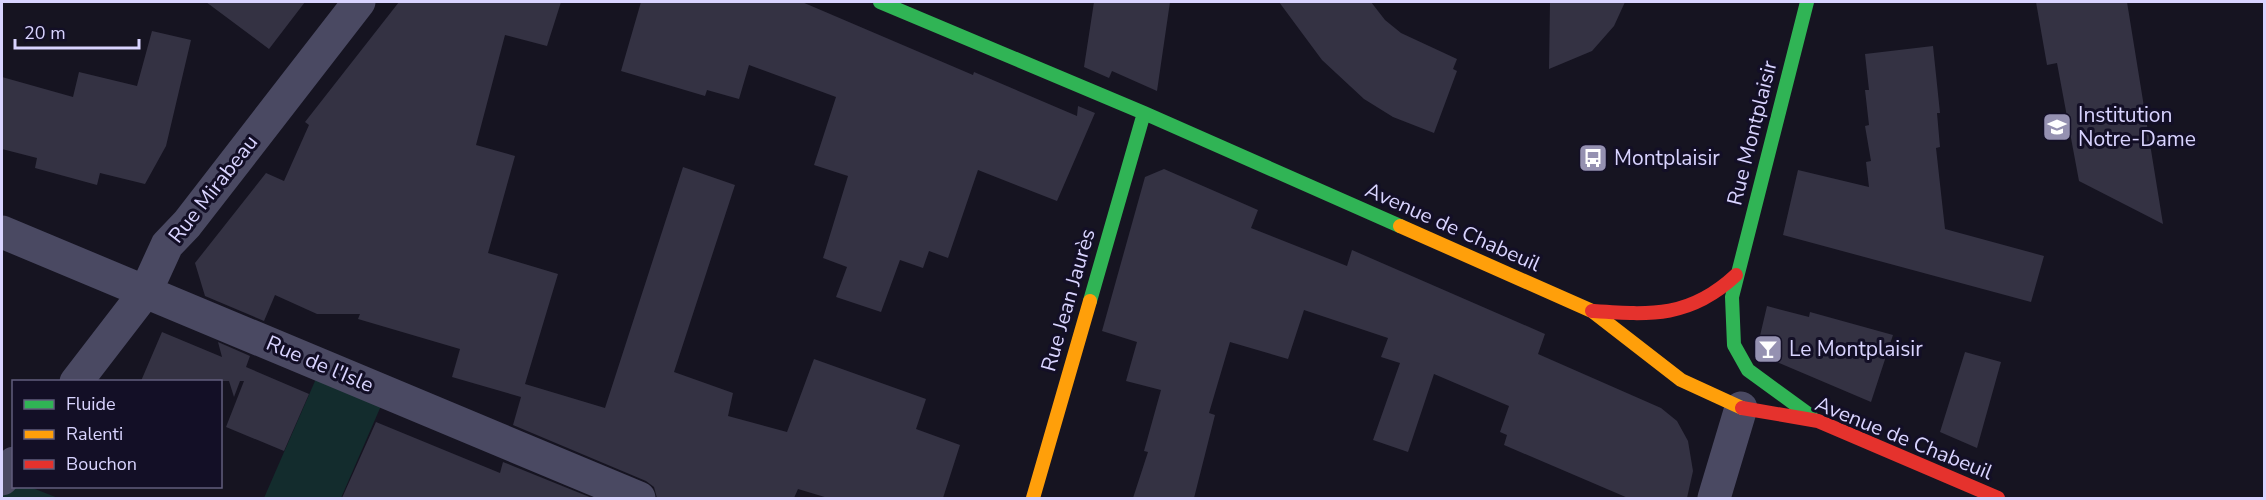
<svg xmlns="http://www.w3.org/2000/svg" width="2266" height="500" font-family="'Nunito Sans',sans-serif">
<style>
.green{fill:#132c2d}
.building{fill:#343243}
.lines{fill:none;stroke-linecap:round;stroke-linejoin:round}
.street{stroke:#4a4962;stroke-width:33}
.fast{stroke:#30b455;stroke-width:14}
.slow{stroke:#ff9f0a;stroke-width:14}
.jam{stroke:#e5322d;stroke-width:14}
.labels{text-anchor:middle;dominant-baseline:central;stroke-width:6;stroke-linejoin:round;paint-order:stroke}
.poi-label{font-size:21px;fill:#d9d4ff;stroke:#130f26;text-anchor:start}
.street-label{font-size:21px;fill:#d9d4ff;stroke:#130f26}
</style>
<rect width="100%" height="100%" fill="#161421"/>
<path class="green" d="M 322,365 L 387,392 L 341,498 L 264,498 Z
M 2,479 L 14,486 L 30,487 L 58,498 L 2,498 Z"/>
<path class="building" d="M 206,2 L 305,2 L 269,49 Z
M 399,2 L 561,2 L 547,46 L 505,35 L 476,145 L 515,156 L 488,253 L 558,274 L 525,384 L 605,408 L 683,167 L 735,185 L 674,372 L 733,393 L 728,416 L 787,432 L 814,359 L 926,399 L 916,429 L 960,445 L 943,498 L 828,498 L 798,489 L 794,498 L 657,498 L 654,487 L 646,481 L 513,425 L 521,397 L 452,377 L 460,349 L 358,319 L 360,314 L 317,314 L 275,295 L 264,321 L 205,296 L 195,263 L 266,173 L 284,181 L 309,125 L 305,122 Z
M 641,2 L 802,2 L 973,75 L 974,72 L 1077,116 L 1078,106 L 1095,113 L 1057,201 L 978,170 L 948,258 L 929,251 L 923,268 L 900,260 L 881,312 L 836,297 L 847,267 L 823,258 L 848,176 L 814,165 L 836,97 L 749,65 L 739,99 L 707,90 L 705,96 L 621,71 Z
M 1094,2 L 1170,2 L 1157,91 L 1112,71 L 1109,78 L 1084,67 Z
M 1279,2 L 1371,2 L 1385,20 L 1401,33 L 1457,59 L 1453,69 L 1457,71 L 1434,133 L 1393,117 L 1364,99 L 1322,60 Z
M 1550,2 L 1625,2 L 1614,26 L 1592,51 L 1549,69 Z
M 2036,2 L 2127,2 L 2163,224 L 2079,181 L 2057,63 L 2047,65 Z
M 152,31 L 191,40 L 166,146 L 145,184 L 100,173 L 97,185 L 35,168 L 37,158 L 2,149 L 2,77 L 73,97 L 79,72 L 137,86 Z
M 1933,46 L 1940,113 L 1937,113 L 1940,147 L 1936,148 L 1945,229 L 2044,256 L 2031,302 L 1783,235 L 1798,170 L 1869,187 L 1866,162 L 1871,161 L 1865,126 L 1869,125 L 1865,90 L 1869,90 L 1865,54 Z
M 1164,169 L 1258,210 L 1251,228 L 1347,266 L 1352,250 L 1545,334 L 1538,354 L 1661,408 L 1677,421 L 1688,441 L 1693,471 L 1687,498 L 1628,498 L 1504,445 L 1507,435 L 1500,432 L 1509,406 L 1434,374 L 1408,452 L 1373,440 L 1400,363 L 1381,357 L 1388,338 L 1304,310 L 1288,359 L 1230,342 L 1209,413 L 1215,415 L 1194,498 L 1133,498 L 1148,452 L 1144,451 L 1161,390 L 1126,381 L 1137,342 L 1102,331 L 1145,177 Z
M 1767,306 L 1809,317 L 1810,312 L 1893,335 L 1871,402 L 1765,357 L 1759,340 Z
M 162,332 L 222,357 L 218,342 L 250,356 L 246,367 L 309,394 L 284,451 L 226,427 L 244,381 L 240,381 L 234,397 L 229,381 L 141,381 Z
M 1965,352 L 2001,362 L 1977,448 L 1940,432 Z
M 376,422 L 500,473 L 503,462 L 592,498 L 342,498 Z"/>
<g class="lines">
<path class="street" d="M 2,232 L 639,498
M 76,382 L 146,291 L 167,245 L 187,224 L 359,2
M 2,479 L 14,463
M 1714,498 L 1741,408"/>
<path class="fast" d="M 880,2 L 1144,113 L 1400,226
M 1807,2 L 1732,297 L 1734,345 L 1748,370 L 1811,416
M 1090,301 L 1144,113"/>
<path class="slow" d="M 1400,226 L 1592,311 L 1681,380 L 1742,408
M 1033,498 L 1090,301"/>
<path class="jam" d="M 1592,311 C 1651,315 1690,318 1736,275
M 1742,408 L 1818,421 L 1998,498"/>
</g>
<defs>
<g id="school-square" transform="scale(1.5)"><rect x="-9" y="-9" width="18" height="18" rx="4" fill="#9591b1" stroke="#130f26"/><path d="M0-5L7-2L0 1L-7-2ZM-4 1L0 2.5L4 1V4Q0 6-4 4Z" fill="#fff"/></g>
<g id="bus-square" transform="scale(1.5)"><rect x="-9" y="-9" width="18" height="18" rx="4" fill="#9591b1" stroke="#130f26"/><path d="M-5-6H5V4H4V6H2V4H-2V6H-4V4H-5ZM-3.5-4V0h7V-4ZM-3.5 1.2v1.5H-2V1.2ZM2 1.2v1.5H3.5V1.2Z" fill="#fff"/></g>
<g id="bar-square" transform="scale(1.5)"><rect x="-9" y="-9" width="18" height="18" rx="4" fill="#9591b1" stroke="#130f26"/><path d="M-6-5H6L.8 .8V4.5H3.5V6h-7V4.5H-.8V.8Z" fill="#fff"/></g>
</defs>
<g fill-rule="evenodd">
<use href="#school-square" x="2057" y="127"/>
<use href="#bus-square" x="1593" y="158"/>
<use href="#bar-square" x="1768" y="349"/>
</g>
<g class="labels">
<g class="poi-label">
<text x="2078" y="115">Institution<tspan x="2078" dy="24">Notre-Dame</tspan></text>
<text x="1614" y="158">Montplaisir</text>
<text x="1789" y="349">Le Montplaisir</text>
</g>
<g class="street-label">
<text transform="translate(1752 133) rotate(-76)">Rue Montplaisir</text>
<text transform="translate(213 189) rotate(-52)">Rue Mirabeau</text>
<text transform="translate(1453 227) rotate(24)">Avenue de Chabeuil</text>
<text transform="translate(1068 300) rotate(-74)">Rue Jean Jaurès</text>
<text transform="translate(320 364) rotate(23)">Rue de l'Isle</text>
<text transform="translate(1904 438) rotate(22)">Avenue de Chabeuil</text>
</g>
</g>
<rect width="2266" height="500" fill="none" stroke="#d9d4ff" stroke-width="6"/>
<rect x="12" y="380" width="210" height="108" fill="#130f26" stroke="#625e7d" stroke-width="1.5"/>
<rect x="24" y="400" width="30" height="9" fill="#30b455" stroke="#625e7d" stroke-width="1.5"/>
<text x="66" y="410" font-size="18" fill="#d9d4ff">Fluide</text>
<rect x="24" y="430" width="30" height="9" fill="#ff9f0a" stroke="#625e7d" stroke-width="1.5"/>
<text x="66" y="440" font-size="18" fill="#d9d4ff">Ralenti</text>
<rect x="24" y="460" width="30" height="9" fill="#e5322d" stroke="#625e7d" stroke-width="1.5"/>
<text x="66" y="470" font-size="18" fill="#d9d4ff">Bouchon</text>
<path d="M15 39v9h124v-9" fill="none" stroke="#d9d4ff" stroke-width="3"/>
<text x="24" y="39" font-size="18" fill="#d9d4ff" stroke="#130f26" stroke-width="4.5" paint-order="stroke">20 m</text>
</svg>
